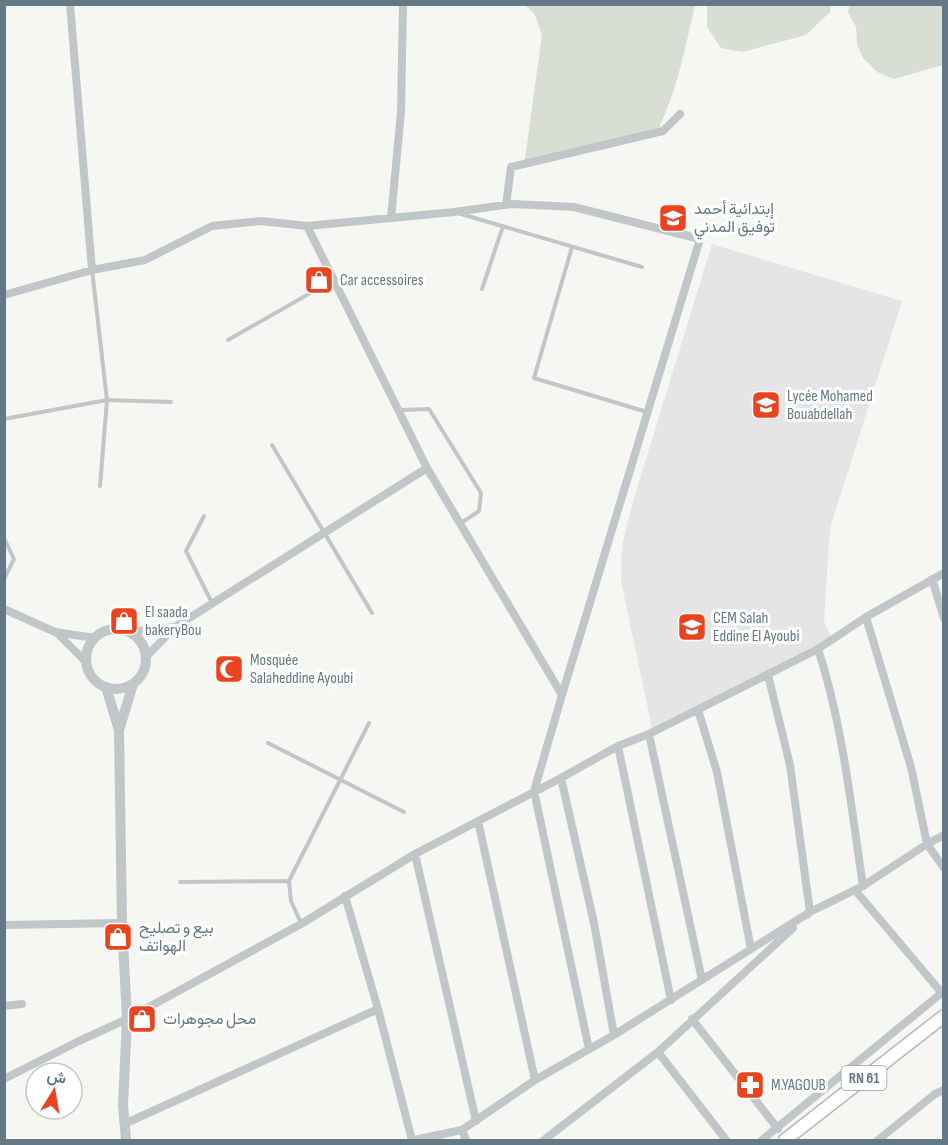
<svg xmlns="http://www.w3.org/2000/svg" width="948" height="1145" font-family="'Sofia Sans Condensed',Vazirmatn,sans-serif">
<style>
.built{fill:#e4e5e4}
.green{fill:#d8ded4}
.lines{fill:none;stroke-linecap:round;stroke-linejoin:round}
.primary-casing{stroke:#b4b9bc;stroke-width:15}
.service{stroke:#c1c6c9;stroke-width:4}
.minor{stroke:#c1c6c9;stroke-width:8}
.tertiary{stroke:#c1c6c9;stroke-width:10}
.primary{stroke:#fff;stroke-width:12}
.labels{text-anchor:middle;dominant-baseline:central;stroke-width:6;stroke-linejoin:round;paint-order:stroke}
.shield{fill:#fff;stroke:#92a0aa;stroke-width:1.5}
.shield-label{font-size:15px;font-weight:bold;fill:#647885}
.poi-label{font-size:16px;fill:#647885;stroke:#fff;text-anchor:start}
</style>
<rect width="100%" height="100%" fill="#f6f6f3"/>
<path class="built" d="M 712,244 L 902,301 L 830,528 L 824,621 L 831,638 L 764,673 L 652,728 L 621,581 L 622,546 L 631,508 Z"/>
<path class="green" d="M 525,5 L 695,5 C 685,49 676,96 655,136 L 524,166 L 542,35 L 534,13 Z
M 707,5 L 707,4 L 831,5 L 830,12 L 806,35 L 743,52 L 721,48 L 707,27 Z
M 849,5 L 943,5 L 943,65 L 894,79 L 877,72 L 863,58 L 857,44 L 856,27 L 848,12 Z"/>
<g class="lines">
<g class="primary-casing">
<path id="primary" d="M 785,1140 L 944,1016"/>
</g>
<path class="service" d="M 461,214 L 642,267
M 572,247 L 534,378 L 647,412
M 92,270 L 107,400 L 100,486
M 482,289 L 503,226
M 228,340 L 307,295 L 331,277
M 400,410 L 429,409 L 481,493 L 479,511 L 461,523
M 4,419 L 107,400 L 171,402
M 272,445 L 372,613
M 204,516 L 186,551 L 212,603
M 4,538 L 14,559 L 4,579
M 268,743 L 404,812
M 289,881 L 291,901 L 301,923
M 180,882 L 289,881 L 369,723"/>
<path class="minor" d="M 70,4 L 92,270
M 506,205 L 511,167 L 663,131 L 680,114
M 391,218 L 401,112 L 403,4
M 307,226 L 454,212 L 512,204 L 574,207 L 700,239 L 562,695
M 4,295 L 92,270 L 145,260 L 212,226 L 261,221 L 307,226 L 427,468 L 562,695 L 534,791 L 589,1049
M 932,579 L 944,618
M 4,609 L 55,632 L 95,638
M 866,617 L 911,767 L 927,844 L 944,868
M 56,632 L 86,662
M 129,632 L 175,627
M 818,649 C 843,725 851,807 863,886
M 146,657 L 175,627 L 427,468
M 768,675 L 790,765 L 810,912 L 807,915
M 698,710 L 717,772 L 751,949
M 649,734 L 702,980
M 618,746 L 671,1000
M 561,778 L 594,923 L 614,1035
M 478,821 L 535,1080
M 415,854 L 476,1121
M 855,890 L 941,992
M 345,896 L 378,1009 L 412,1140
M 4,925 L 122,923
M 4,1006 L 22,1004
M 692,1019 L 778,1129
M 658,1052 L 726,1140
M 4,1079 L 79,1041 L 127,1019 L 301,924 L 415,854 L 561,778 L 618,746 L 649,734 L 818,649 L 866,617 L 944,573
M 124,1124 L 378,1009
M 462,1130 L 466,1140
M 414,1140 L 462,1130 L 535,1080 L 614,1035 L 810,912 L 863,886 L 927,844 L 944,835
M 544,1140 L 658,1052 L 793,928
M 762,1140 L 944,991
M 878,1140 L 935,1094 L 944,1090"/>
<path class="tertiary" d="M86 659a30 30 0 1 1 60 0a30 30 0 1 1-60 0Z
M 106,687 L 119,730 L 122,923 L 127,1019 L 123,1105 L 126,1140
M 119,730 L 133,684"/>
<use href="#primary" class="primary"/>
</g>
<defs>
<g id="school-square" transform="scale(1.5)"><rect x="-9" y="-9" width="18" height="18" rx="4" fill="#ea441f" stroke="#fff"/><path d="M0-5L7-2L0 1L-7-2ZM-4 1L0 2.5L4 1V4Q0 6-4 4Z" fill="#fff"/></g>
<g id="shop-square" transform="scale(1.5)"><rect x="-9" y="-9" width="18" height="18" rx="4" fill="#ea441f" stroke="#fff"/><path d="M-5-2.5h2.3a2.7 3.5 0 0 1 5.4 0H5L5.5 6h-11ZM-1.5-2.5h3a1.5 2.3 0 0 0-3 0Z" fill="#fff"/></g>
<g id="mosque-square" transform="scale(1.5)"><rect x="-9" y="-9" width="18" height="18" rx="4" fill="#ea441f" stroke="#fff"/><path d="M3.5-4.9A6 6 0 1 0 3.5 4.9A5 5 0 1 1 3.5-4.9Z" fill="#fff"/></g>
<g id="pharmacy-square" transform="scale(1.5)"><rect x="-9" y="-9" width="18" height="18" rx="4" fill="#ea441f" stroke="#fff"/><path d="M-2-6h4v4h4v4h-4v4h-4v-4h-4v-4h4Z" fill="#fff"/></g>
</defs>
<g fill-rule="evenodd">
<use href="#school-square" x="673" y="218"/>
<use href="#shop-square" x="319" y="280"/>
<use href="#school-square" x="766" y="405"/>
<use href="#shop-square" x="124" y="621"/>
<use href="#school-square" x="692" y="627"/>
<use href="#mosque-square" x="229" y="669"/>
<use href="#shop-square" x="118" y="937"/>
<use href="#shop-square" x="142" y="1019"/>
<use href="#pharmacy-square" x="750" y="1085"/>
</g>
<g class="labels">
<rect class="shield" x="841.5" y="1066" width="45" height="24" rx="4.5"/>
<g class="shield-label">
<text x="864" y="1078">RN 61</text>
</g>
<g class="poi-label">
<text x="694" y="209">إبتدائية أحمد<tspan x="694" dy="18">توفيق المدني</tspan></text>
<text x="340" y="280">Car accessoires</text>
<text x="787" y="396">Lycée Mohamed<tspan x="787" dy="18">Bouabdellah</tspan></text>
<text x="145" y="612">El saada<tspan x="145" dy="18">bakeryBou</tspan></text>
<text x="713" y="618">CEM Salah<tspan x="713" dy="18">Eddine El Ayoubi</tspan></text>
<text x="250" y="660">Mosquée<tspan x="250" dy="18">Salaheddine Ayoubi</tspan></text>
<text x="139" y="928">بيع و تصليح<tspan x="139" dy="18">الهواتف</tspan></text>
<text x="163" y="1019">محل مجوهرات</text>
<text x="771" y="1085">M.YAGOUB</text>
</g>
</g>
<rect width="948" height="1145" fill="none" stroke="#647885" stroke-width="12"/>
<g transform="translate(54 1091) rotate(11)"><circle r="28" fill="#ffffff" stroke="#c1c9ce" stroke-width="1.5"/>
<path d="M0-4.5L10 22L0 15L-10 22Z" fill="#ea441f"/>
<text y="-9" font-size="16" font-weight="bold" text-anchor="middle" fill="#647885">ش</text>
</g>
</svg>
